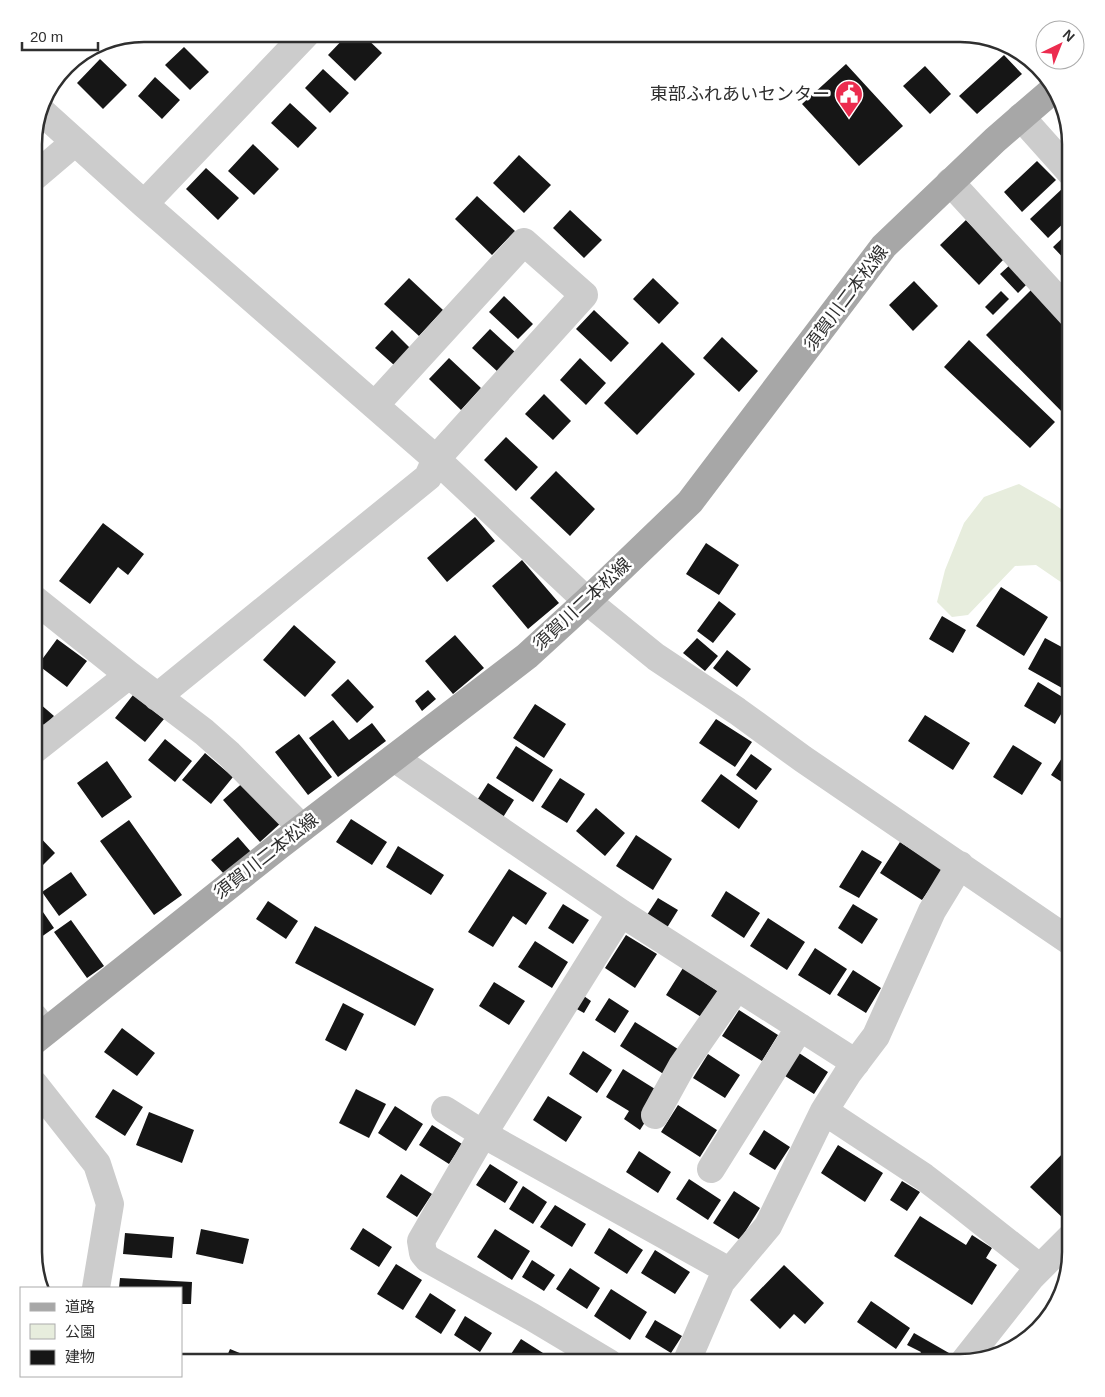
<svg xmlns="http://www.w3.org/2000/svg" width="1105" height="1397" font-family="Helvetica,'Noto Sans JP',sans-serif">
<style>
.green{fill:#e7eddd}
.building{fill:#161616}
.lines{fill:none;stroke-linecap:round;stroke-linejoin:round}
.minor{stroke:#ccc;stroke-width:28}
.major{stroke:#a7a7a7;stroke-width:28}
.labels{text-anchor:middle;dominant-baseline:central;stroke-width:5;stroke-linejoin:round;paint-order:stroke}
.poi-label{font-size:18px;fill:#2f2f2f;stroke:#fff;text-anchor:end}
.street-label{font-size:18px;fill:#2f2f2f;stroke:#fff}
.rim{fill:none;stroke:#2f2f2f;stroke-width:2.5}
</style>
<rect width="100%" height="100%" fill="#fff"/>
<path class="green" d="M 1019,484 L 1054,504 L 1071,516 L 1071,589 L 1036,565 L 1015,566 L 968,615 L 952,617 L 937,602 L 945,570 L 964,523 L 984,497 Z"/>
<path class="building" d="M 348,34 L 362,34 L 382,53 L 355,81 L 328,55 Z
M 184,47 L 209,72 L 190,90 L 165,65 Z
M 1004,55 L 1022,74 L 977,114 L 959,96 Z
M 100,59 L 127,85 L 103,109 L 77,83 Z
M 846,64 L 903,126 L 859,166 L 802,104 Z
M 925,66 L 951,94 L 930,114 L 903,86 Z
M 323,69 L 349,93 L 330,113 L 305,88 Z
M 155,77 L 180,100 L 162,119 L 138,96 Z
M 290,103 L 317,128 L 298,148 L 271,123 Z
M 253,144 L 279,169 L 254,195 L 228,171 Z
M 519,155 L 551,185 L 524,213 L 493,183 Z
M 1037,161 L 1056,180 L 1022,212 L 1004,192 Z
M 206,168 L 239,198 L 218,220 L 186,189 Z
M 1064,187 L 1071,195 L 1071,216 L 1048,238 L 1030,219 Z
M 477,196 L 515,231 L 492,255 L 455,219 Z
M 570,210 L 602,240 L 584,258 L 553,228 Z
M 966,220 L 1004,259 L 979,285 L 940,245 Z
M 1071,230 L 1071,266 L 1053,247 Z
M 1011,264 L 1029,282 L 1018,293 L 1000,274 Z
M 409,278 L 443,310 L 419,336 L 384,304 Z
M 653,278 L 679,303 L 659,324 L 633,299 Z
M 914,281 L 938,306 L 913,331 L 889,305 Z
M 1031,290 L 1071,331 L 1071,421 L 986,335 Z
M 1001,291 L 1009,299 L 993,315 L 985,307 Z
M 504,296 L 533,324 L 518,339 L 489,312 Z
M 594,310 L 629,343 L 611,362 L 576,329 Z
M 490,329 L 516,353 L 498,372 L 472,348 Z
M 392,330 L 410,348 L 394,365 L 375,348 Z
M 722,337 L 758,371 L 739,392 L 703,358 Z
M 969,340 L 1055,422 L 1030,448 L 944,367 Z
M 662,342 L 695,374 L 637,435 L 604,403 Z
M 449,358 L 481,388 L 461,410 L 429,379 Z
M 580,358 L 606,383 L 586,405 L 560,380 Z
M 544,394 L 571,421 L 553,440 L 525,414 Z
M 506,437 L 538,467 L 516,491 L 484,460 Z
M 556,471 L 595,509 L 570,536 L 530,498 Z
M 475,517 L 495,541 L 447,582 L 427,558 Z
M 103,523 L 144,554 L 128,575 L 118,567 L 90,604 L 59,581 Z
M 706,543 L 739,565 L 719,595 L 686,574 Z
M 522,560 L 559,603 L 528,629 L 492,586 Z
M 1001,587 L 1048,617 L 1024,656 L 976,626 Z
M 719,601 L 736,614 L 713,643 L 697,631 Z
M 942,616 L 966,630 L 953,653 L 929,639 Z
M 294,625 L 336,662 L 305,697 L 263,660 Z
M 455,635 L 484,668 L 453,694 L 425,661 Z
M 697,638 L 718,656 L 705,671 L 683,653 Z
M 1045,638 L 1071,652 L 1071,671 L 1062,688 L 1028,669 Z
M 57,639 L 87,661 L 67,687 L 38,665 Z
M 727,650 L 751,669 L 737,687 L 713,668 Z
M 348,679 L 374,707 L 357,723 L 331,695 Z
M 1038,682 L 1069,701 L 1055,724 L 1024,706 Z
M 428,690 L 436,699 L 422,711 L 415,701 Z
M 133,695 L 164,719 L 145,742 L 115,718 Z
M 39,703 L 54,716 L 45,726 L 34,716 L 34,708 Z
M 535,704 L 566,724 L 544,758 L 513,738 Z
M 925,715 L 970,743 L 953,770 L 908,741 Z
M 716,719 L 752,742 L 735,767 L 699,743 Z
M 333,720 L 349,740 L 372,723 L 386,741 L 338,777 L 309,738 Z
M 299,734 L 332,777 L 308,795 L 275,752 Z
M 165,739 L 192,761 L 175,782 L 148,760 Z
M 1071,744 L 1071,788 L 1051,775 Z
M 1013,745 L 1042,763 L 1022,795 L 993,777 Z
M 516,746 L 553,770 L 533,802 L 496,778 Z
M 205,753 L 233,777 L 211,804 L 182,780 Z
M 751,754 L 772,769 L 756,790 L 736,775 Z
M 107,761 L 132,797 L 102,818 L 77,783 Z
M 721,774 L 758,801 L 739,829 L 701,801 Z
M 560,778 L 585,794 L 567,823 L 541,807 Z
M 246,780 L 282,822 L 260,842 L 223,800 Z
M 488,783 L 514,800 L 500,822 L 474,805 Z
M 596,808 L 625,833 L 605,856 L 576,831 Z
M 351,819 L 387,842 L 372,865 L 336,842 Z
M 129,820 L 182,895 L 154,915 L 100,841 Z
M 34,831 L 55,853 L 34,874 Z
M 636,835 L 672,859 L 653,890 L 616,866 Z
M 238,837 L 251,852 L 225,875 L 211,860 Z
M 900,842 L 943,870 L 922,900 L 880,873 Z
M 398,846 L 444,875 L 431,895 L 386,867 Z
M 862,850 L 882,862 L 859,898 L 839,887 Z
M 509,869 L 547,893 L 526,925 L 513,916 L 493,947 L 468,932 Z
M 71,872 L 87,895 L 59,916 L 42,892 Z
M 726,891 L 760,913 L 744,938 L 711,916 Z
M 658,898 L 678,910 L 665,931 L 645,918 Z
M 34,899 L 54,928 L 34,942 Z
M 268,901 L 298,921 L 286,939 L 256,919 Z
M 563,904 L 589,920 L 573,944 L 548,928 Z
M 853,904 L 878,919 L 862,944 L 838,928 Z
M 768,918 L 805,942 L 787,970 L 750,946 Z
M 71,920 L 104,966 L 87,978 L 54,932 Z
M 315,926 L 434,989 L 415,1026 L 295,963 Z
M 626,935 L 657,954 L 635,988 L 605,968 Z
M 535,941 L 568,962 L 552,988 L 518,967 Z
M 815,948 L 847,969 L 830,995 L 798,975 Z
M 683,968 L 722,994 L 706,1020 L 666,995 Z
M 853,970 L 881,988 L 866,1013 L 837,995 Z
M 494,982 L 525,1001 L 509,1025 L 479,1006 Z
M 581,994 L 591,1001 L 584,1013 L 573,1007 Z
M 609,998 L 629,1011 L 615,1033 L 595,1020 Z
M 343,1003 L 364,1014 L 346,1051 L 325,1040 Z
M 739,1010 L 778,1035 L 762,1061 L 722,1036 Z
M 635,1022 L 681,1051 L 665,1075 L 620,1046 Z
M 122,1028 L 155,1053 L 137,1076 L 104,1052 Z
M 583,1051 L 612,1070 L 597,1093 L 569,1074 Z
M 799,1053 L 828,1072 L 814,1094 L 785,1076 Z
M 708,1054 L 740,1075 L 725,1098 L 693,1078 Z
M 623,1069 L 663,1094 L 640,1130 L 624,1119 L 629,1111 L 606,1097 Z
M 113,1089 L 143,1107 L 125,1136 L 95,1117 Z
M 356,1089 L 386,1104 L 369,1138 L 339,1123 Z
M 548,1096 L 582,1117 L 566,1142 L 533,1120 Z
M 678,1105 L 717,1130 L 700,1157 L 661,1132 Z
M 395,1106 L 423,1124 L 406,1151 L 378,1133 Z
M 149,1112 L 194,1130 L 182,1163 L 136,1145 Z
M 432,1125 L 462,1144 L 449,1164 L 419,1145 Z
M 764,1130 L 790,1147 L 775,1170 L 749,1154 Z
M 838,1145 L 883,1173 L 865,1202 L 821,1173 Z
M 1066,1150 L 1071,1155 L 1071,1214 L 1065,1220 L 1030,1187 Z
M 639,1151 L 671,1172 L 658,1193 L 626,1172 Z
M 490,1164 L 518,1182 L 505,1203 L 476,1185 Z
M 401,1174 L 432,1194 L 417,1217 L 386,1197 Z
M 689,1179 L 721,1200 L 708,1220 L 676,1199 Z
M 902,1181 L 920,1192 L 907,1211 L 890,1200 Z
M 523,1186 L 547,1202 L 533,1224 L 509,1209 Z
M 734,1191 L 760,1208 L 740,1240 L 713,1223 Z
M 555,1205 L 586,1224 L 572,1247 L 540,1227 Z
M 920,1216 L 966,1245 L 972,1235 L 992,1248 L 986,1258 L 997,1265 L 972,1305 L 894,1256 Z
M 363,1228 L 392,1247 L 379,1267 L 350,1249 Z
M 609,1228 L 643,1250 L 627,1274 L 594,1253 Z
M 201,1229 L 249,1239 L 243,1264 L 196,1254 Z
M 495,1229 L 530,1251 L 512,1280 L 477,1257 Z
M 125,1233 L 174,1237 L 172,1258 L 123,1254 Z
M 655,1250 L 690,1272 L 675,1294 L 641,1273 Z
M 532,1260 L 555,1275 L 544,1291 L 522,1277 Z
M 396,1264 L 422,1280 L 403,1310 L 377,1294 Z
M 784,1265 L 824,1303 L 805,1324 L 794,1314 L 780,1329 L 750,1300 Z
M 570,1268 L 600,1288 L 587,1309 L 556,1289 Z
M 120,1278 L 192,1282 L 191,1304 L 181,1304 L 181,1288 L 119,1288 Z
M 611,1289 L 647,1312 L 630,1340 L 594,1316 Z
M 430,1293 L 456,1310 L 441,1334 L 415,1317 Z
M 871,1301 L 910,1328 L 896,1349 L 857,1322 Z
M 465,1316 L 492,1333 L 480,1352 L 454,1335 Z
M 655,1320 L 682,1336 L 671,1353 L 645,1337 Z
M 914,1333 L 949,1353 L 943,1363 L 915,1363 L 921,1352 L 907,1345 Z
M 521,1339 L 554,1360 L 552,1363 L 505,1363 Z
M 230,1349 L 264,1363 L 224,1363 Z
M 184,1353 L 210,1363 L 181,1363 Z"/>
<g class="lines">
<path class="minor" d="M 41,111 L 144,204 L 436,459 L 587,601 L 656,657 L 737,711 L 803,759 L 1071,942
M 1021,117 L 1071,173
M 34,177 L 74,143
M 950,182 L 1071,314
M 144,204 L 306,34
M 34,599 L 129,675
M 157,697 L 428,477 L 436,459 L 584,295 L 524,242 L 375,405
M 34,750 L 129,675 L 204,732 L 229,754 L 302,828
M 394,758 L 621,913 L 856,1063
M 34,1017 L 45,1031
M 34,1084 L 97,1164 L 110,1204 L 96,1288
M 445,1110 L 483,1134 L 729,1271
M 824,1111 L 924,1177 L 958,1203 L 1040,1268
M 655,1115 L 682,1066 L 737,987
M 711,1169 L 800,1027
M 609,1363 L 532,1317 L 428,1259 L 423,1253 L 421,1241 L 483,1134 L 621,913
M 686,1363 L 721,1282 L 768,1226 L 824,1111 L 848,1073 L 876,1036 L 932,911 L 960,865
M 963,1363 L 1031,1277 L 1071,1237"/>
<path class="major" d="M 34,1041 L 280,845 L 527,656 L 587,601 L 690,502 L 884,246 L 995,140 L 1054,89"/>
</g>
<defs>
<g id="civic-pin" transform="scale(1.4375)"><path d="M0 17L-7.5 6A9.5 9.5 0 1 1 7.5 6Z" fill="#ec2c4f" stroke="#fff"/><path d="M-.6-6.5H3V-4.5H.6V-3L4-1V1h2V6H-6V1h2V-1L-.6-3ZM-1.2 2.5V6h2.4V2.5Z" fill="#fff"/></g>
</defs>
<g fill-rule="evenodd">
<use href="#civic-pin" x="849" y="94"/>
</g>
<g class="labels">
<g class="poi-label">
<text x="830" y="94">東部ふれあいセンター</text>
</g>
<g class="street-label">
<text transform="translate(846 298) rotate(-53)">須賀川二本松線</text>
<text transform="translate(582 604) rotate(-43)">須賀川二本松線</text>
<text transform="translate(266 856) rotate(-38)">須賀川二本松線</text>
</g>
</g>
<path d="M0 0H1105V1397H0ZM144 42H960A102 102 0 0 1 1062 144V1252A102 102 0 0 1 960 1354H144A102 102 0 0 1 42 1252V144A102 102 0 0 1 144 42Z" fill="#fff" fill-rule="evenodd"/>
<path class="rim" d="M144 42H960A102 102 0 0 1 1062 144V1252A102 102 0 0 1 960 1354H144A102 102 0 0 1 42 1252V144A102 102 0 0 1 144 42Z"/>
<rect x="20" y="1287" width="162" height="90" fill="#ffffff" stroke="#acacac"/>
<rect x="30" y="1303" width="25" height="8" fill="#a7a7a7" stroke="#acacac"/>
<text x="65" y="1312" font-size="15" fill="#2f2f2f">道路</text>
<rect x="30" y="1324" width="25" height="15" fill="#e7eddd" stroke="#acacac"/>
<text x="65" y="1337" font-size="15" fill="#2f2f2f">公園</text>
<rect x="30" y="1350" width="25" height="15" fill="#161616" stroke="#acacac"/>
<text x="65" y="1362" font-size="15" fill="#2f2f2f">建物</text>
<g transform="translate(1060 45) rotate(43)"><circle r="24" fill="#ffffff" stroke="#acacac"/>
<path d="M0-4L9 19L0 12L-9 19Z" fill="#ec2c4f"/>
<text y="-8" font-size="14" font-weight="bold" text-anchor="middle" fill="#2f2f2f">N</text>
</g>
<path d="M22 42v8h76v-8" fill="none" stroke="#2f2f2f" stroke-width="2.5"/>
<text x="30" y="42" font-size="15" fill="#2f2f2f" stroke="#ffffff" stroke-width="4" paint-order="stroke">20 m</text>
</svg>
